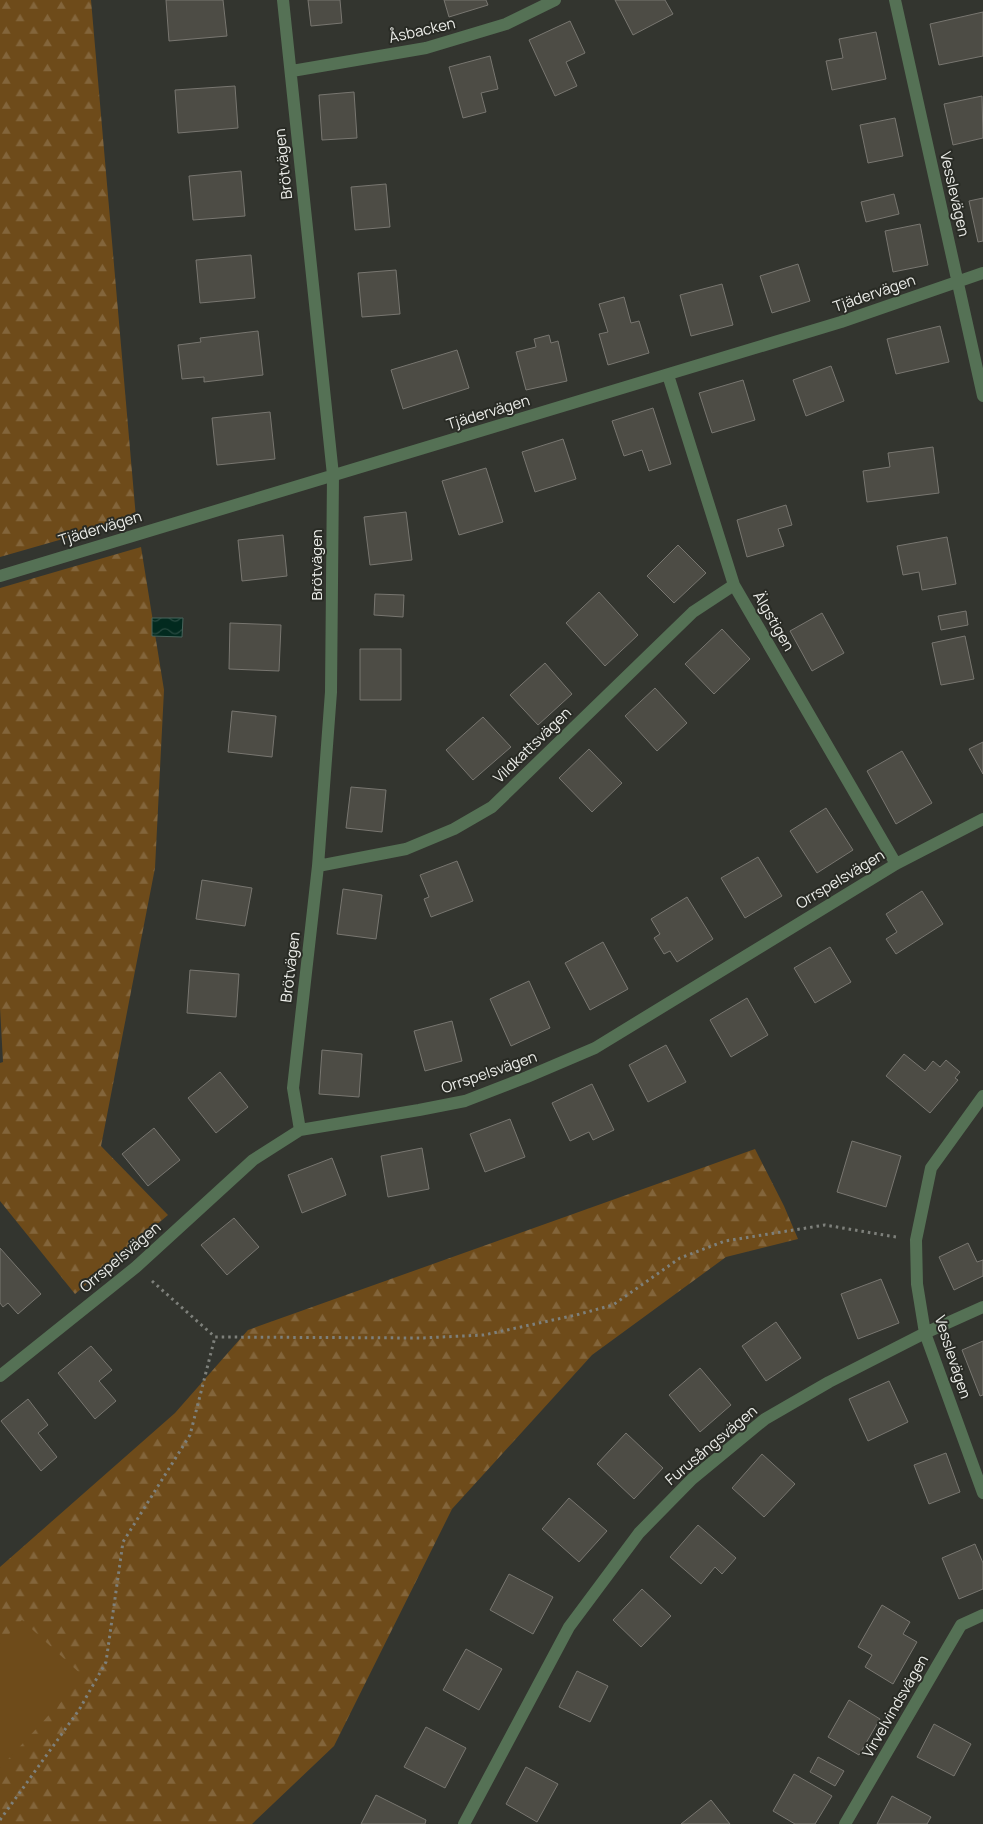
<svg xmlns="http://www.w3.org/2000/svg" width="983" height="1824" font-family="Manrope,sans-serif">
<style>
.forest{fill:url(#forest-firs)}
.pitch{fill:#6e4b1a}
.water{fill:url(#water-waves);stroke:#48645c}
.building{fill:#4d4c45;stroke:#787670}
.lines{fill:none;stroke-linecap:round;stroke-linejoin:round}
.path{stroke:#7e807b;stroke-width:3;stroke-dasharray:2.5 4;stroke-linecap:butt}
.street{stroke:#557155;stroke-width:12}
.labels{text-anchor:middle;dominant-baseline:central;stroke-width:4;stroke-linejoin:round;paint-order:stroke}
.street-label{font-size:15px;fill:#ecede9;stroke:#292b25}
</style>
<defs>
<pattern id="forest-firs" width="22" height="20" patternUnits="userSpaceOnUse" patternTransform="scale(1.25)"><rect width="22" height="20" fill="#6e4b1a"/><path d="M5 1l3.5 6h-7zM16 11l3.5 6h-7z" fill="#83653b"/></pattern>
<pattern id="water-waves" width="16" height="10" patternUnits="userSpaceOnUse" patternTransform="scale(1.25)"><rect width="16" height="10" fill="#022a1f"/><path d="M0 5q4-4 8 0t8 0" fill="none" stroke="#274940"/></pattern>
</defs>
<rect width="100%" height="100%" fill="#33352f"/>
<path class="forest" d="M 0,0 L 91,0 L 136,518 L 0,557 Z
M 141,547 L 164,690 L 155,868 L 101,1146 L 168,1215 L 75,1294 L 0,1201 L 0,1063 L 3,1062 L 0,1007 L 0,588 Z
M 755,1149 L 784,1206 L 798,1239 L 726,1257 L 592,1355 L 452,1509 L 334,1746 L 252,1824 L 0,1824 L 0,1567 L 175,1413 L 248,1330 Z"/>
<path class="pitch" d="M 22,1620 L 84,1677 L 0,1768 L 0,1644 Z"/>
<path class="water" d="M 152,618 L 183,618 L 182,637 L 152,636 Z"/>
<path class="building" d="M 166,0 L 223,0 L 227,36 L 169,41 Z
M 308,0 L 340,0 L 342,23 L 311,26 Z
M 444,0 L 486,0 L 488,5 L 449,17 Z
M 615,0 L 665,0 L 673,14 L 633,35 Z
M 983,12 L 983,56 L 939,65 L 930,24 Z
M 570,21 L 585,53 L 566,62 L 577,86 L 555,96 L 529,40 Z
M 876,32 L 886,79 L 832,90 L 826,61 L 843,58 L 839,39 Z
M 490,56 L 498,89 L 481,93 L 486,112 L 463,118 L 449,67 Z
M 235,86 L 238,128 L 178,133 L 175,90 Z
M 354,92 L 357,138 L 322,140 L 319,95 Z
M 982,96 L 983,138 L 953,145 L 944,104 Z
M 895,118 L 903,156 L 868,163 L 860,125 Z
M 241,171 L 245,216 L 193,220 L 189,176 Z
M 386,184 L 390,227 L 355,230 L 351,187 Z
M 894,194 L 899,214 L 866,222 L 861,202 Z
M 983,198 L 983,241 L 978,242 L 969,201 Z
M 920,224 L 928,265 L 893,272 L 885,231 Z
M 251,255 L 255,298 L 200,303 L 196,260 Z
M 798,264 L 810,301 L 772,313 L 760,276 Z
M 396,270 L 400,314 L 362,317 L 358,273 Z
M 722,284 L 733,325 L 691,336 L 680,295 Z
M 624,297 L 631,323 L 639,321 L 649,353 L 608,365 L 599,334 L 608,332 L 599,304 Z
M 940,326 L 949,362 L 896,374 L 887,339 Z
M 258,331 L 263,375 L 204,382 L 204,377 L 182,379 L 178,345 L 201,342 L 200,338 Z
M 549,335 L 551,343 L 558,341 L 567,381 L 526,390 L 516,352 L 536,347 L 534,339 Z
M 457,350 L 469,388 L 403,409 L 391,370 Z
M 831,366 L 844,401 L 806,416 L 793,380 Z
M 743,380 L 755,420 L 712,433 L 699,393 Z
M 653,408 L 671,464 L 649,471 L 642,450 L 624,456 L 612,421 Z
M 270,412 L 275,459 L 217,465 L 212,418 Z
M 563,439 L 576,479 L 535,492 L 522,452 Z
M 933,447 L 939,493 L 867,502 L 863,471 L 890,467 L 888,453 Z
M 486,468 L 503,522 L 459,535 L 442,481 Z
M 786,505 L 792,525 L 778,529 L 784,546 L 747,557 L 737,520 Z
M 406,512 L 412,560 L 370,565 L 364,517 Z
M 283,535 L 287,576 L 242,581 L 238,540 Z
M 947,537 L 956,584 L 922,590 L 919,572 L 903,575 L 897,546 Z
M 678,545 L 706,573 L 674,603 L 647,576 Z
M 599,592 L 638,635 L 605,666 L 566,623 Z
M 375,594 L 404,595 L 403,617 L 374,615 Z
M 966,611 L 968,625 L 941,630 L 938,616 Z
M 822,613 L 844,653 L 812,671 L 790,631 Z
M 230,623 L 281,625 L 279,671 L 229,669 Z
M 722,629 L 750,659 L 714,694 L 685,664 Z
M 965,636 L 974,679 L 941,685 L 932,643 Z
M 360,649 L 401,649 L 401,700 L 360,700 Z
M 545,663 L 572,694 L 538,725 L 510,695 Z
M 655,688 L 687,723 L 657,751 L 625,716 Z
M 232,711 L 276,716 L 272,757 L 228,752 Z
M 483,717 L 511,747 L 473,780 L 446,750 Z
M 983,742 L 983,774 L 969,749 Z
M 589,749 L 622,783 L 592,812 L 559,778 Z
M 902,751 L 932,803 L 896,824 L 867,771 Z
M 351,787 L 386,790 L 382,832 L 346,828 Z
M 826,808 L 853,850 L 817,873 L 790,831 Z
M 758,857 L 782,896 L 745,918 L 721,878 Z
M 457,861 L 473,901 L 431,917 L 424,899 L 429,897 L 420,875 Z
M 202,880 L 252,888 L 245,926 L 196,919 Z
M 343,889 L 382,895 L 376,939 L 337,934 Z
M 922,891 L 943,924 L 896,954 L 886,939 L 897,932 L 886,914 Z
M 687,897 L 713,939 L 677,962 L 670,951 L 664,954 L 654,938 L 660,934 L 651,919 Z
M 603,942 L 628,989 L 590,1010 L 565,963 Z
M 830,947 L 851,982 L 815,1003 L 794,968 Z
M 190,970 L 239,974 L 236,1017 L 187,1013 Z
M 529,981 L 550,1028 L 511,1046 L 490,999 Z
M 747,998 L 768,1035 L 731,1057 L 710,1020 Z
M 452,1021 L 462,1061 L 425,1071 L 414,1031 Z
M 666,1045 L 686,1082 L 648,1102 L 629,1065 Z
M 322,1050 L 362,1054 L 359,1097 L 319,1094 Z
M 904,1054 L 925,1071 L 933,1061 L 940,1067 L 946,1060 L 960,1072 L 955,1078 L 958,1080 L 930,1113 L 886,1076 Z
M 220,1072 L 248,1107 L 216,1133 L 188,1098 Z
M 592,1084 L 614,1130 L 593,1140 L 589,1132 L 570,1141 L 552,1103 Z
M 510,1119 L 525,1157 L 485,1172 L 470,1134 Z
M 154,1128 L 180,1160 L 148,1186 L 122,1154 Z
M 852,1141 L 901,1156 L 886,1207 L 837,1192 Z
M 422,1148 L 429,1189 L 388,1197 L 381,1156 Z
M 332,1158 L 346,1195 L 302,1213 L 288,1175 Z
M 234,1218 L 259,1247 L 227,1275 L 201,1245 Z
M 968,1243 L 977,1262 L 983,1260 L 983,1276 L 954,1290 L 939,1257 Z
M 0,1248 L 41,1294 L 18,1314 L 8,1303 L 3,1307 L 0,1303 Z
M 881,1279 L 899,1323 L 858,1339 L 841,1294 Z
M 776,1322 L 801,1358 L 766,1381 L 742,1346 Z
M 983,1341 L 983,1395 L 980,1396 L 962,1350 Z
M 91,1346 L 112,1370 L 99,1381 L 116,1401 L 95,1419 L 58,1373 Z
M 700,1368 L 731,1405 L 700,1432 L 669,1395 Z
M 889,1381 L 908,1422 L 868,1441 L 849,1399 Z
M 28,1399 L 48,1425 L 38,1433 L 57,1457 L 41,1471 L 1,1421 Z
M 626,1433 L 663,1468 L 634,1499 L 597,1464 Z
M 946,1453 L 960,1492 L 929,1504 L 914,1465 Z
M 762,1454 L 795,1484 L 764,1517 L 732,1488 Z
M 569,1498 L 607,1531 L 579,1562 L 542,1529 Z
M 698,1525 L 736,1558 L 722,1574 L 715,1567 L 701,1584 L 670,1557 Z
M 975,1544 L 983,1563 L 983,1589 L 959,1599 L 942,1558 Z
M 509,1574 L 553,1597 L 533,1634 L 490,1610 Z
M 642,1589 L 671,1616 L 641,1647 L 613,1620 Z
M 882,1605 L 910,1622 L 903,1634 L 917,1642 L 893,1684 L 865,1667 L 872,1655 L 858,1647 Z
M 466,1649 L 502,1669 L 479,1710 L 443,1690 Z
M 577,1671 L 608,1686 L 590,1722 L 559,1707 Z
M 849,1700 L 880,1719 L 859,1755 L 828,1737 Z
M 934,1724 L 971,1744 L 954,1776 L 917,1757 Z
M 426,1727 L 466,1748 L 445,1788 L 404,1767 Z
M 818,1757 L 844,1771 L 835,1786 L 810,1772 Z
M 526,1767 L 558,1784 L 537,1822 L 506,1804 Z
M 794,1774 L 832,1796 L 815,1824 L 795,1824 L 773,1811 Z
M 376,1795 L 426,1820 L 425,1824 L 361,1824 Z
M 892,1796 L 931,1817 L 927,1824 L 877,1824 Z
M 711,1800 L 730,1824 L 681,1824 Z"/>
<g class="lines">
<path class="path" d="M 152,1281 L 215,1337 L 421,1338 L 484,1335 L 576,1315 L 613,1305 L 680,1258 L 725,1241 L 825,1225 L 896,1237
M 0,1820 L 79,1710 L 106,1662 L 123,1542 L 190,1435 L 215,1337"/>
<path class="street" d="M 283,0 L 333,475 L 331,692 L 318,866 L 293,1088 L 300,1130
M 895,0 L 983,396
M 292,71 L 426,48 L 506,24 L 555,0
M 668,375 L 734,585 L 896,864
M 0,576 L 841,322 L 983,273
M 318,866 L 406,849 L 454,829 L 492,807 L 693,612 L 734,585
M 983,1096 L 931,1168 L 916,1240 L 917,1284 L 925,1333 L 983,1493
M 0,1376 L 136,1267 L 253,1160 L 300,1130 L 419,1110 L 465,1101 L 527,1077 L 595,1048 L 896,864 L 983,819
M 464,1824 L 569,1627 L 639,1533 L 692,1479 L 765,1419 L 829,1382 L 925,1333 L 983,1307
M 845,1824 L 961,1625 L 983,1615"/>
</g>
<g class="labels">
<g class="street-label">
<text transform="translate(422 30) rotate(-13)">Åsbacken</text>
<text transform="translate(283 164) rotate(-96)">Brötvägen</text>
<text transform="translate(955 194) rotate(77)">Vesslevägen</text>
<text transform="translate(874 293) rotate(-19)">Tjädervägen</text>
<text transform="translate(488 412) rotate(-17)">Tjädervägen</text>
<text transform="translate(100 528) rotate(-17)">Tjädervägen</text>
<text transform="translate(316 565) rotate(-90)">Brötvägen</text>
<text transform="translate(774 621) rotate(60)">Älgstigen</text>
<text transform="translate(532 745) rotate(-44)">Vildkattsvägen</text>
<text transform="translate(840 879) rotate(-31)">Orrspelsvägen</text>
<text transform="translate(290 967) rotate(-83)">Brötvägen</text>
<text transform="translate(489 1072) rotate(-19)">Orrspelsvägen</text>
<text transform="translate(120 1257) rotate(-40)">Orrspelsvägen</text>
<text transform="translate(953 1357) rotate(72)">Vesslevägen</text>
<text transform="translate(711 1445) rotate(-40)">Furusångsvägen</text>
<text transform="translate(895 1706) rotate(-60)">Virvelvindsvägen</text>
</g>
</g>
</svg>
